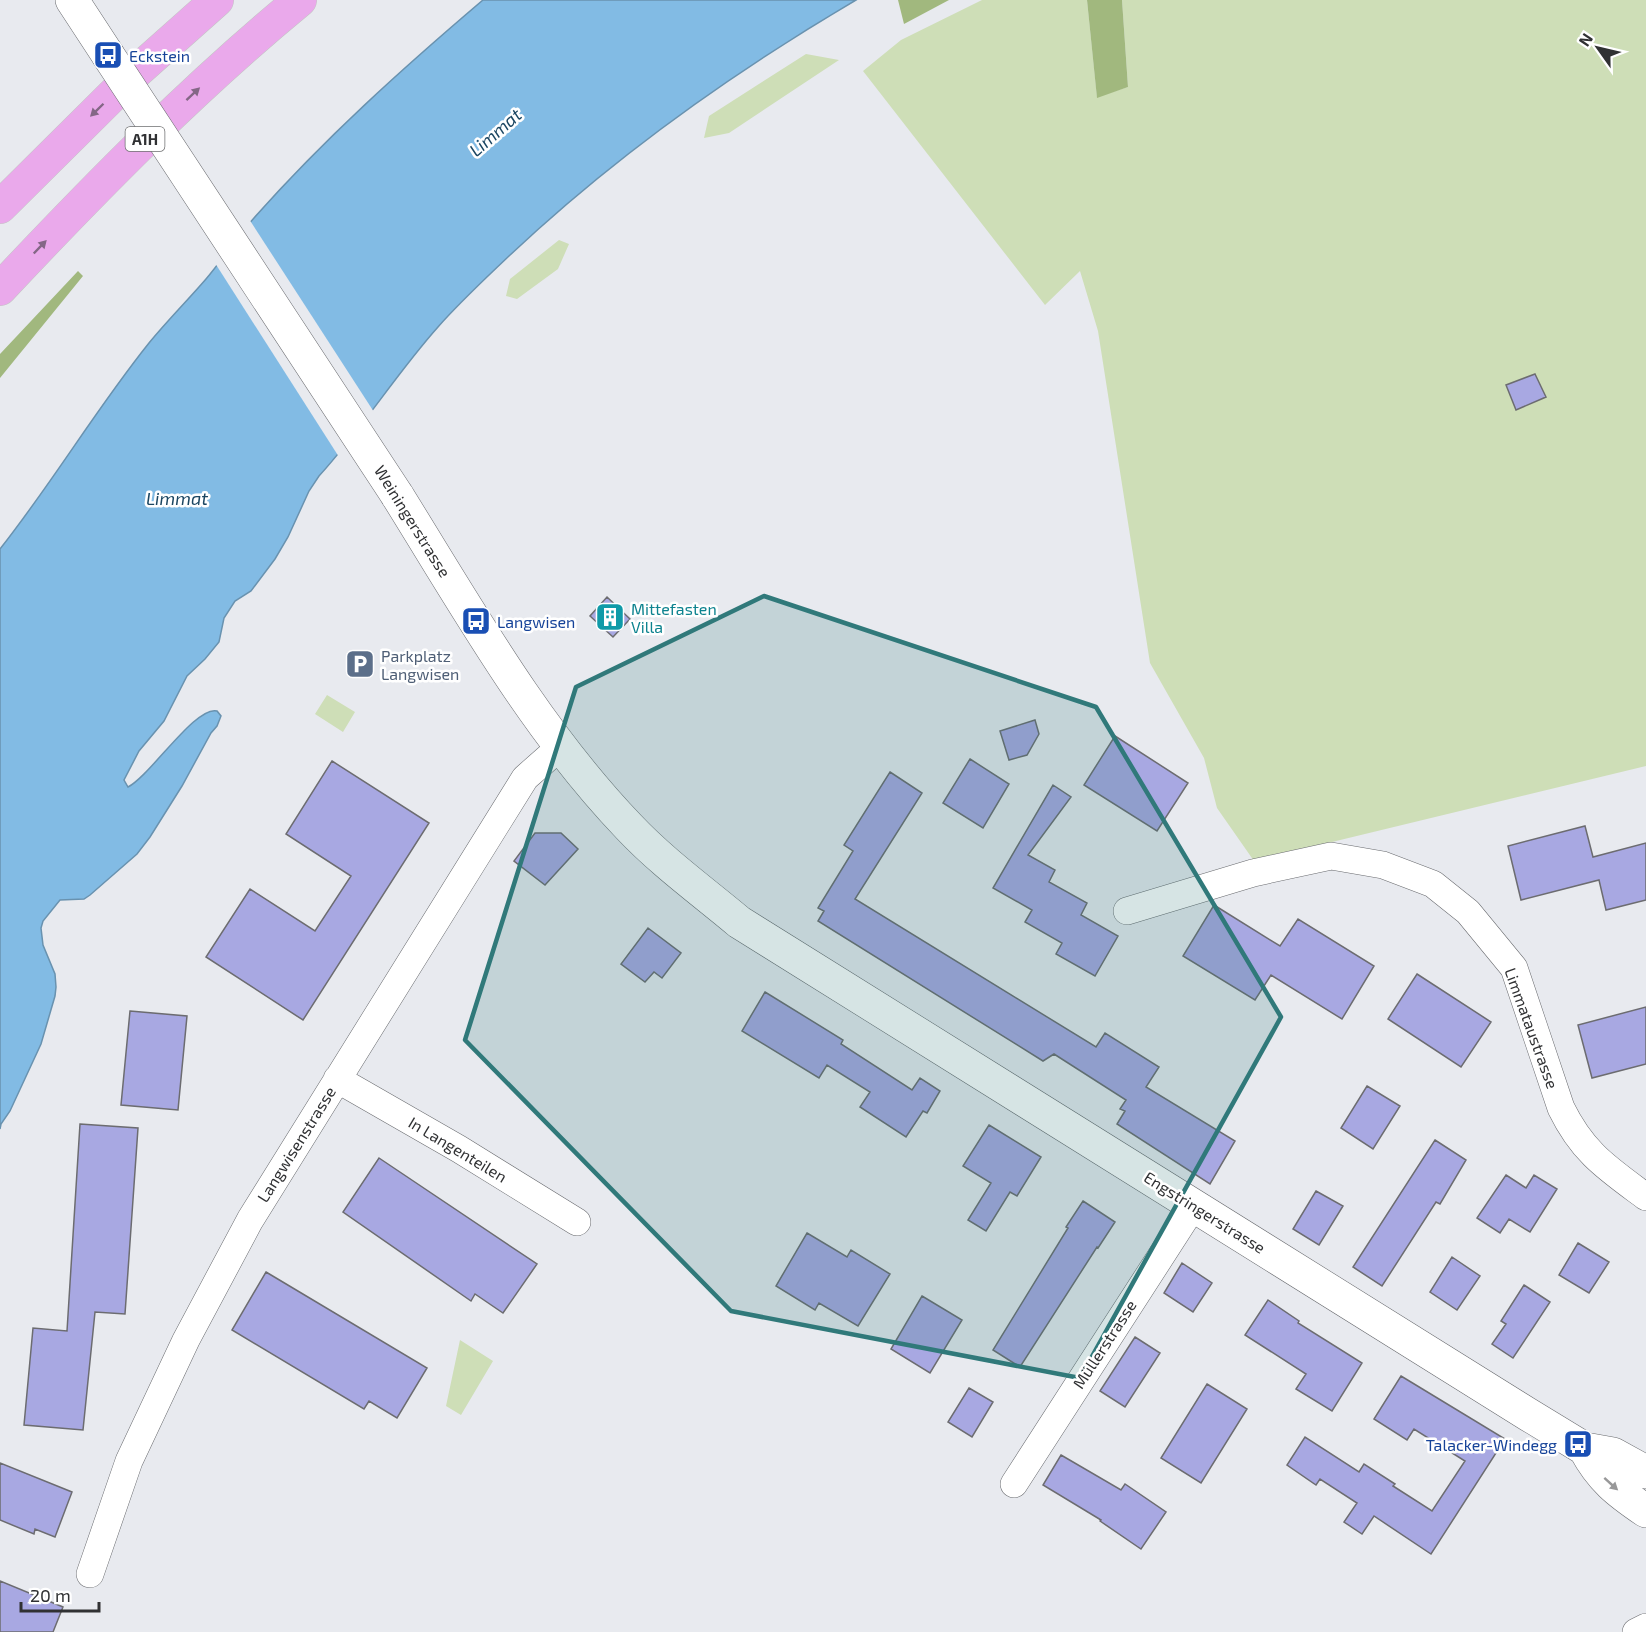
<svg xmlns="http://www.w3.org/2000/svg" width="1646" height="1632" font-family="'Exo 2',sans-serif">
<style>
.green{fill:#cedeb7}
.forest{fill:#a1b87e}
.water{fill:#82bbe4;stroke:#6992af;stroke-width:1.5}
.pier{fill:#e8eaef}
.building{fill:#a8a8e2;stroke:#6c6c70;stroke-width:1.5}
.lines{fill:none;stroke-linecap:round;stroke-linejoin:round}
.street-casing{stroke:#696b6f;stroke-width:28}
.secondary-casing{stroke:#696b6f;stroke-width:34}
.highway-casing{stroke:#c5c5c6;stroke-width:34}
.street{stroke:#fff;stroke-width:27}
.secondary{stroke:#fff;stroke-width:33}
.highway{stroke:#eaa9eb;stroke-width:33}
.secondary-bridge-casing{stroke:#696b6f;stroke-width:34;stroke-linecap:butt}
.secondary-bridge{stroke:#fff;stroke-width:33}
.oneway{fill:#846786}
.oneway2{fill:#989899}
.marked{fill:#30797a;fill-opacity:0.2;stroke:#30797a;stroke-width:4.5;stroke-linejoin:round}
.labels{text-anchor:middle;dominant-baseline:central;stroke-width:5;stroke-linejoin:round;paint-order:stroke}
.shield{fill:#fff;stroke:#6e6f70;stroke-width:1.5}
.shield-label{font-size:15px;font-weight:bold;fill:#303133}
.transit-label{font-size:16px;fill:#164399;stroke:#fff;text-anchor:start}
.street-label{font-size:16px;fill:#303133;stroke:#fff}
.culture-label{font-size:16px;fill:#0d838f;stroke:#fff;text-anchor:start}
.service-label{font-size:16px;fill:#4e5e75;stroke:#fff;text-anchor:start}
.water-label{font-size:18px;font-style:italic;fill:#1b4662;stroke:#fff}
</style>
<rect width="100%" height="100%" fill="#e8eaef"/>
<path class="green" d="M 982,0 L 1087,0 L 1097,97 L 1128,87 L 1122,0 L 1646,0 L 1646,766 L 1254,861 L 1217,808 L 1204,758 L 1150,663 L 1098,331 L 1080,271 L 1045,305 L 863,71 L 901,40 Z
M 806,54 L 839,60 L 729,133 L 704,138 L 709,116 Z
M 559,240 L 569,244 L 558,269 L 517,299 L 506,296 L 510,279 Z
M 327,695 L 355,712 L 343,732 L 315,714 Z
M 460,1340 L 493,1361 L 461,1415 L 446,1406 Z"/>
<path class="forest" d="M 898,0 L 949,0 L 904,24 Z
M 1087,0 L 1122,0 L 1128,87 L 1097,98 Z
M 78,271 L 83,276 L 0,378 L 0,354 Z"/>
<path class="water" d="M 483,0 L 856,0 C 732,73 614,157 509,256 C 485,279 460,302 438,327 C 396,374 362,429 319,476 L 309,491 L 288,537 L 275,559 L 251,591 L 235,601 L 224,618 L 219,642 L 205,659 L 187,676 L 164,721 L 139,751 L 124,780 L 128,787 C 150,776 196,705 217,711 L 221,716 L 217,726 L 211,733 L 182,786 L 150,837 L 137,854 L 90,895 L 84,899 L 60,900 L 43,921 L 41,928 L 43,945 L 55,974 L 56,987 L 55,996 L 41,1044 L 10,1111 L 1,1124 L 0,1129 L 0,549 C 53,482 96,409 149,343 C 167,321 187,301 206,279 C 223,259 237,237 254,218 C 324,139 403,68 483,0 Z"/>
<path class="pier" d="M 249,219 L 374,412 L 339,457 L 215,263 Z"/>
<path class="building" d="M 1535,374 L 1546,397 L 1516,410 L 1506,385 Z
M 607,597 L 630,619 L 613,637 L 590,616 Z
M 1035,720 L 1039,734 L 1027,755 L 1009,760 L 1000,731 Z
M 1115,736 L 1188,783 L 1157,831 L 1084,785 Z
M 970,759 L 1009,784 L 983,828 L 943,803 Z
M 332,761 L 429,823 L 303,1020 L 206,957 L 250,889 L 315,931 L 351,876 L 286,834 Z
M 890,772 L 922,793 L 855,899 L 1096,1047 L 1105,1033 L 1159,1067 L 1146,1087 L 1235,1141 L 1210,1184 L 1117,1124 L 1125,1111 L 1120,1109 L 1126,1100 L 1054,1054 L 1043,1061 L 818,921 L 824,911 L 818,908 L 853,851 L 844,845 Z
M 1053,785 L 1071,797 L 1028,855 L 1055,870 L 1049,882 L 1087,903 L 1081,915 L 1118,936 L 1095,976 L 1056,954 L 1062,943 L 1025,922 L 1032,910 L 993,888 Z
M 1585,826 L 1593,857 L 1646,843 L 1646,900 L 1606,910 L 1599,880 L 1521,900 L 1508,846 Z
M 535,833 L 561,833 L 578,849 L 545,885 L 514,861 Z
M 1214,905 L 1280,946 L 1298,919 L 1374,966 L 1342,1019 L 1271,975 L 1255,1000 L 1183,956 Z
M 648,928 L 681,953 L 662,978 L 654,972 L 645,982 L 621,964 Z
M 1417,974 L 1491,1022 L 1461,1067 L 1388,1019 Z
M 765,992 L 843,1040 L 841,1044 L 912,1090 L 920,1078 L 940,1091 L 927,1113 L 923,1111 L 906,1137 L 860,1107 L 870,1092 L 827,1065 L 819,1078 L 742,1031 Z
M 1646,1007 L 1646,1064 L 1592,1078 L 1578,1025 Z
M 130,1011 L 187,1016 L 178,1110 L 121,1105 Z
M 1367,1086 L 1400,1106 L 1373,1149 L 1341,1128 Z
M 80,1124 L 138,1128 L 125,1314 L 95,1312 L 83,1430 L 24,1425 L 33,1328 L 67,1331 Z
M 989,1125 L 1041,1157 L 1017,1196 L 1010,1192 L 986,1231 L 968,1220 L 991,1183 L 963,1166 Z
M 1435,1140 L 1466,1160 L 1440,1204 L 1436,1202 L 1382,1286 L 1353,1267 Z
M 379,1158 L 537,1264 L 503,1313 L 475,1294 L 471,1301 L 343,1212 Z
M 1506,1175 L 1526,1188 L 1534,1175 L 1557,1189 L 1530,1232 L 1509,1219 L 1500,1233 L 1477,1218 Z
M 1316,1191 L 1343,1206 L 1319,1245 L 1293,1229 Z
M 1083,1201 L 1115,1222 L 1098,1248 L 1097,1247 L 1020,1367 L 993,1350 L 1068,1228 L 1066,1227 Z
M 807,1233 L 847,1257 L 851,1250 L 890,1274 L 858,1326 L 819,1303 L 815,1310 L 776,1286 Z
M 1578,1243 L 1609,1262 L 1589,1293 L 1559,1275 Z
M 1452,1257 L 1480,1276 L 1457,1310 L 1430,1292 Z
M 1182,1263 L 1212,1283 L 1193,1312 L 1164,1293 Z
M 266,1272 L 427,1368 L 397,1418 L 369,1401 L 364,1409 L 232,1330 Z
M 1524,1285 L 1550,1302 L 1513,1358 L 1492,1344 L 1506,1324 L 1501,1321 Z
M 922,1296 L 962,1320 L 930,1373 L 891,1349 Z
M 1268,1300 L 1299,1321 L 1298,1323 L 1362,1363 L 1332,1411 L 1296,1389 L 1306,1374 L 1245,1335 Z
M 1135,1337 L 1160,1353 L 1125,1407 L 1100,1391 Z
M 1401,1376 L 1505,1439 L 1431,1554 L 1374,1516 L 1362,1534 L 1344,1522 L 1357,1503 L 1320,1479 L 1316,1485 L 1287,1465 L 1305,1437 L 1359,1472 L 1364,1464 L 1395,1484 L 1393,1486 L 1432,1511 L 1465,1461 L 1414,1429 L 1407,1440 L 1374,1419 Z
M 1207,1384 L 1247,1409 L 1201,1483 L 1161,1458 Z
M 969,1388 L 993,1402 L 972,1437 L 948,1422 Z
M 1061,1455 L 1121,1490 L 1125,1484 L 1166,1512 L 1141,1549 L 1100,1521 L 1101,1520 L 1043,1485 Z
M 0,1463 L 72,1492 L 55,1537 L 35,1529 L 34,1534 L 0,1520 Z
M 0,1581 L 63,1607 L 53,1632 L 0,1632 Z"/>
<g class="lines">
<g class="street-casing">
<path id="street" d="M 1127,911 L 1253,873 L 1331,856 L 1383,865 L 1433,884 L 1468,912 L 1514,968 L 1561,1108 C 1583,1153 1607,1168 1646,1197
M 337,1079 L 459,1149 L 577,1222
M 1014,1484 L 1194,1205
M 90,1574 L 129,1461 L 186,1340 L 250,1220 L 525,778 L 560,747
M 1636,1632 L 1646,1627"/>
</g>
<g class="secondary-casing">
<path id="secondary" d="M 72,0 L 108,55
M 397,495 C 468,609 535,729 629,827 C 662,862 702,891 739,922 L 1529,1415 L 1585,1449 L 1613,1454 L 1646,1472
M 1585,1449 C 1601,1479 1618,1492 1646,1511"/>
</g>
<g class="highway-casing">
<path id="highway" d="M 0,207 L 135,73 L 217,0
M 0,289 C 95,188 193,88 300,0"/>
</g>
<use href="#street" class="street"/>
<use href="#secondary" class="secondary"/>
<use href="#highway" class="highway"/>
<g class="secondary-bridge-casing">
<path id="secondary-bridge" d="M 108,55 L 397,495"/>
</g>
<use href="#secondary-bridge" class="secondary-bridge"/>
</g>
<defs><path id="oneway-solid" d="M-6-.8H1V-3.2L6.5 0L1 3.2V.8H-6Z" transform="scale(1.5)"/></defs>
<g class="oneway">
<use href="#oneway-solid" transform="translate(193 94) rotate(-43)"/>
<use href="#oneway-solid" transform="translate(97 110) rotate(136)"/>
<use href="#oneway-solid" transform="translate(40 247) rotate(-46)"/>
</g>
<use class="oneway2" href="#oneway-solid" transform="translate(1611 1484) rotate(42)"/>
<path class="marked" d="M 764,596 L 1096,707 L 1281,1017 L 1080,1378 L 731,1311 L 465,1040 L 576,687 Z"/>
<defs>
<g id="bus-square" transform="scale(1.5)"><rect x="-9" y="-9" width="18" height="18" rx="4" fill="#1a4fb4" stroke="#fff"/><path d="M-5-6H5V4H4V6H2V4H-2V6H-4V4H-5ZM-3.5-4V0h7V-4ZM-3.5 1.2v1.5H-2V1.2ZM2 1.2v1.5H3.5V1.2Z" fill="#fff"/></g>
<g id="building-square" transform="scale(1.5)"><rect x="-9" y="-9" width="18" height="18" rx="4" fill="#0f9aa8" stroke="#fff"/><path d="M-4-6H4V6H1V3H-1V6H-4ZM-2.5-4.3h1.7v1.8h-1.7ZM.8-4.3h1.7v1.8H.8ZM-2.5-1h1.7V.8h-1.7ZM.8-1h1.7V.8H.8Z" fill="#fff"/></g>
<g id="parking-square" transform="scale(1.5)"><rect x="-9" y="-9" width="18" height="18" rx="4" fill="#5c6f8a" stroke="#fff"/><path d="M-3.5-5.5H1a3.5 3.5 0 0 1 0 7H-1V5.5H-3.5ZM-1-3.4V-.6H.8a1.4 1.4 0 0 0 0-2.8Z" fill="#fff"/></g>
</defs>
<g fill-rule="evenodd">
<use href="#bus-square" x="108" y="55"/>
<use href="#building-square" x="610" y="617"/>
<use href="#bus-square" x="476" y="621"/>
<use href="#parking-square" x="360" y="664"/>
<use href="#bus-square" x="1578" y="1444"/>
</g>
<g class="labels">
<rect class="shield" x="125.5" y="127" width="39" height="24" rx="4.5"/>
<g class="shield-label">
<text x="145" y="139">A1H</text>
</g>
<g class="transit-label">
<text x="129" y="55">Eckstein</text>
<text x="497" y="621">Langwisen</text>
<text x="1557" y="1444" text-anchor="end">Talacker-Windegg</text>
</g>
<g class="street-label">
<text transform="translate(413 521) rotate(58)">Weiningerstrasse</text>
<text transform="translate(1532 1028) rotate(70)">Limmataustrasse</text>
<text transform="translate(296 1144) rotate(-58)">Langwisenstrasse</text>
<text transform="translate(458 1149) rotate(31)">In Langenteilen</text>
<text transform="translate(1205 1212) rotate(32)">Engstringerstrasse</text>
<text transform="translate(1104 1344) rotate(-57)">Müllerstrasse</text>
</g>
<g class="culture-label">
<text x="631" y="608">Mittefasten<tspan x="631" dy="18">Villa</tspan></text>
</g>
<g class="service-label">
<text x="381" y="655">Parkplatz<tspan x="381" dy="18">Langwisen</tspan></text>
</g>
<g class="water-label">
<text transform="translate(495 132) rotate(-41)">Limmat</text>
<text x="177" y="498">Limmat</text>
</g>
</g>
<g transform="translate(1598 48) rotate(304)" stroke="#ffffff" stroke-width="4.5" paint-order="stroke">
<path d="M0-4.5L10 22L0 15L-10 22Z" fill="#303133"/>
<text y="-9" font-size="16" font-weight="bold" text-anchor="middle" fill="#303133">N</text>
</g>
<path d="M21 1602v9h78v-9" fill="none" stroke="#303133" stroke-width="3"/>
<text x="30" y="1602" font-size="18" fill="#303133" stroke="#ffffff" stroke-width="4.5" paint-order="stroke">20 m</text>
</svg>
